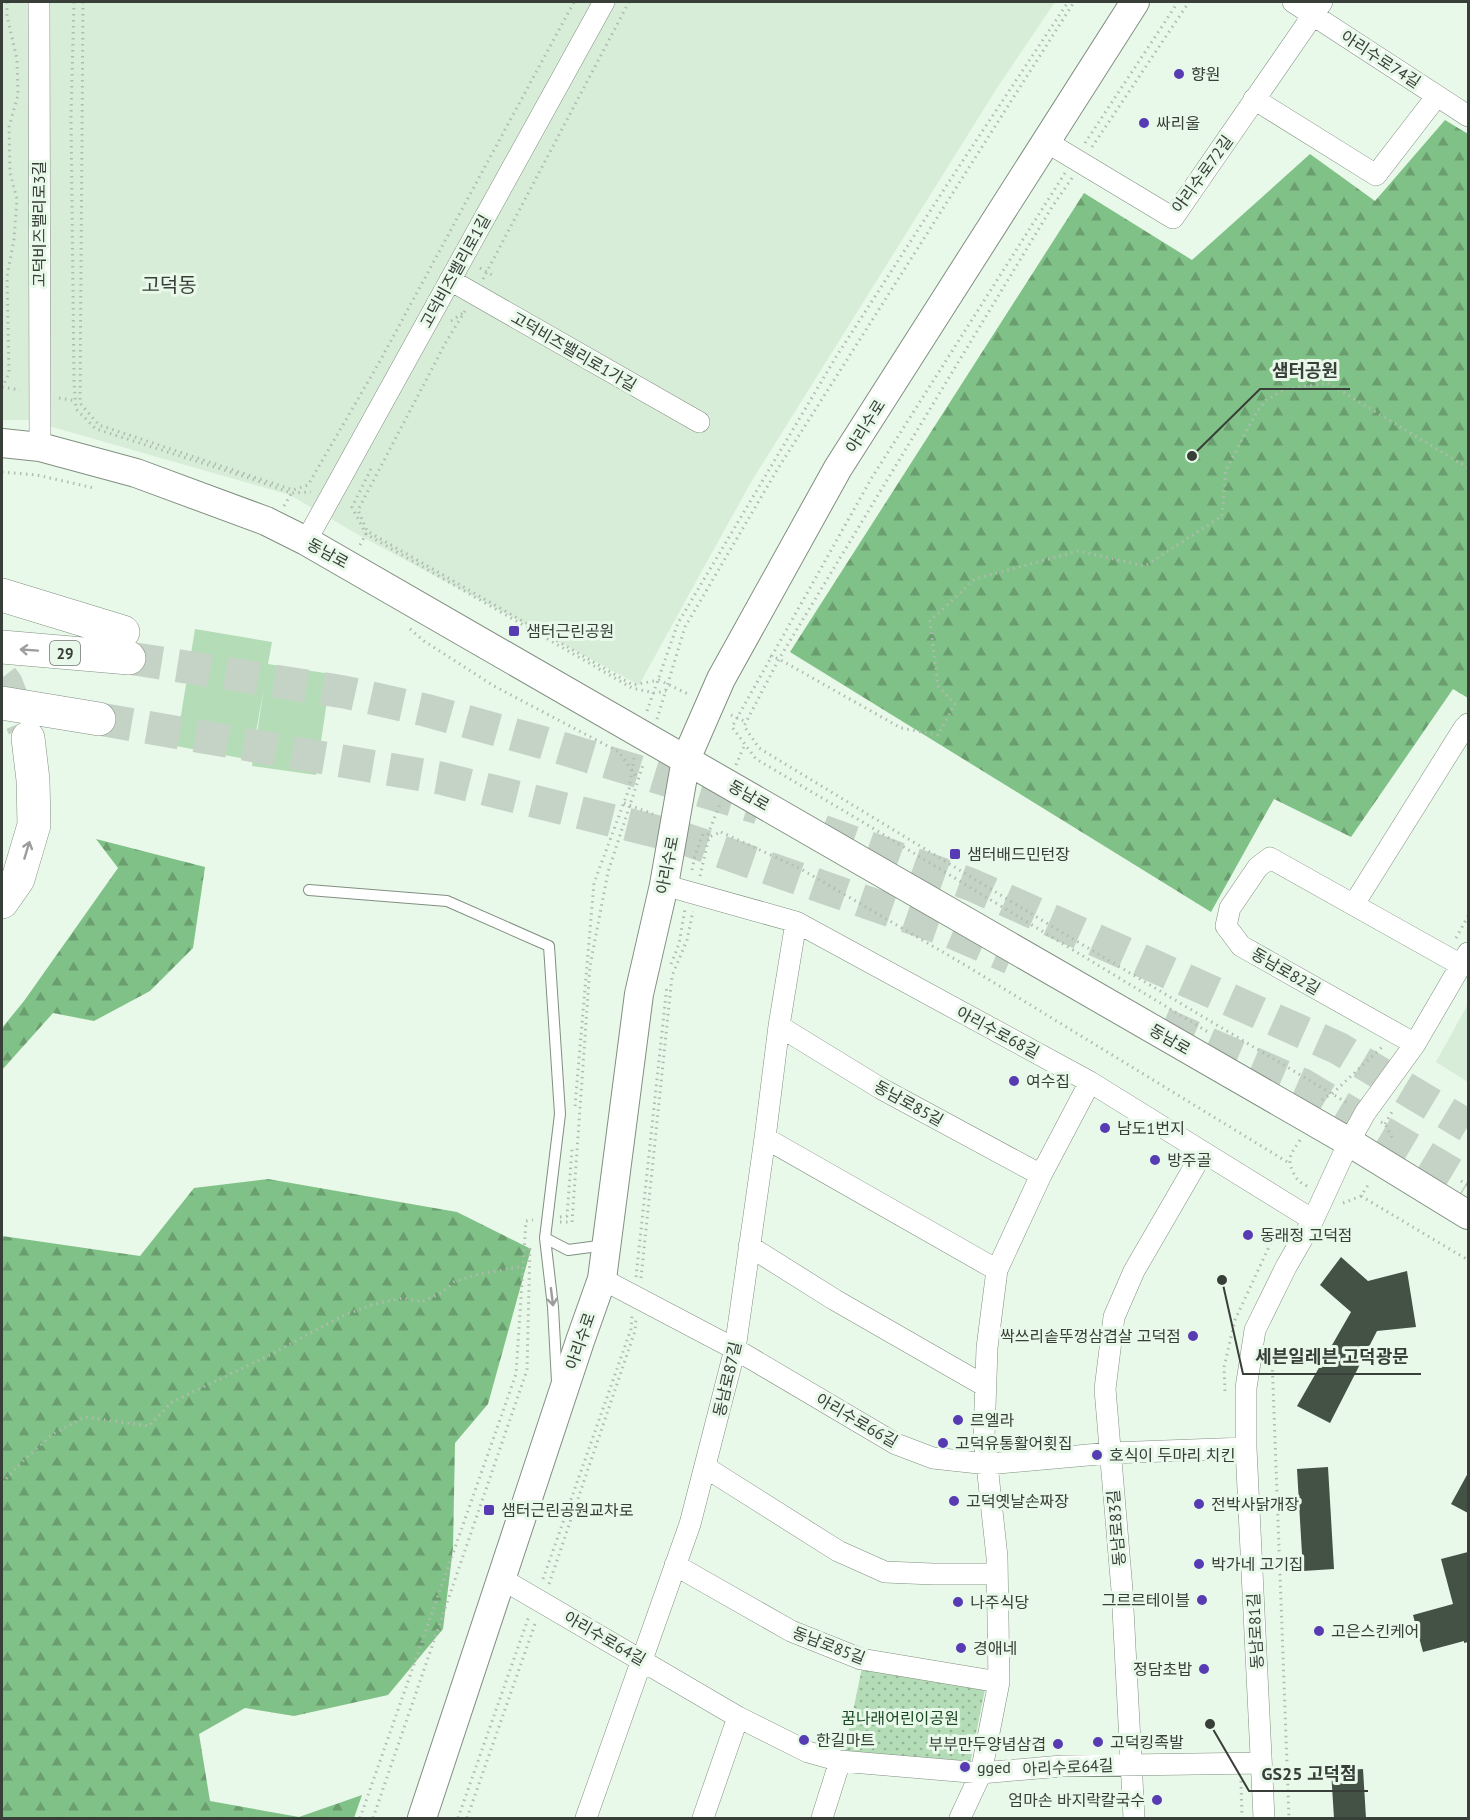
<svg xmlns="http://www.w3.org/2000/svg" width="1470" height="1820" font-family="'PT Sans','Noto Sans KR',sans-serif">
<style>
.built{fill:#d7edd8}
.forest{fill:url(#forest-firs)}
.park{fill:url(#park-dots)}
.pitch{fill:#b4ddb7}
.building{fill:#445145}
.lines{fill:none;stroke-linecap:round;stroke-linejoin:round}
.highway-tunnel{stroke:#c5d3c6;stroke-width:33;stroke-dasharray:33 16;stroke-linecap:butt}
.lane-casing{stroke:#808f81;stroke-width:12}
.street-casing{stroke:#808f81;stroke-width:22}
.secondary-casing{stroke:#808f81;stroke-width:30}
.highway-casing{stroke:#808f81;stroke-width:34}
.path{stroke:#b0bcb0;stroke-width:3;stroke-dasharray:1.5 4.5;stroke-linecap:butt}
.lane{stroke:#fff;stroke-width:10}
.street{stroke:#fff;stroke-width:21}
.secondary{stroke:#fff;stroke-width:28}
.highway{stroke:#fff;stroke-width:33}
.oneway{stroke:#9c9e9c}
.poi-dot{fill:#573bb3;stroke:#e8f8e9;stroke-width:2}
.labels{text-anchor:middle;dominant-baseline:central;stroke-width:6;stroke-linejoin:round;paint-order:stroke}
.shield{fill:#e8f8e9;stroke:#6d766d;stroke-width:1.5}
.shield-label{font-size:15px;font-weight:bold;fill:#383e38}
.street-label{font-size:16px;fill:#383e38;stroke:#e8f8e9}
.poi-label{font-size:16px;fill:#383e38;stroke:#e8f8e9;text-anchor:start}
.park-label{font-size:16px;fill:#194722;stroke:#e8f8e9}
.quarter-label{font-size:20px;fill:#383e38;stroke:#e8f8e9}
.leader{fill:none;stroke:#383e38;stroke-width:2}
.callout-dot{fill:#383e38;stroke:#e8f8e9;stroke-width:2}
.callout-label{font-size:18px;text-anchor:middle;font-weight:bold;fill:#383e38;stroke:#e8f8e9;stroke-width:6;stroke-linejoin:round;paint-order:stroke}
</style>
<defs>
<pattern id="forest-firs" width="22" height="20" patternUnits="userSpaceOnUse" patternTransform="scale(1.5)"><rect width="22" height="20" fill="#80c187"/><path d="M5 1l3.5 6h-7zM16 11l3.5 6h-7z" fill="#6a9e6f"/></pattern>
<pattern id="park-dots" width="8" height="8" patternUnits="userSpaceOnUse" patternTransform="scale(1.5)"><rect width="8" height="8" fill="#b4ddb7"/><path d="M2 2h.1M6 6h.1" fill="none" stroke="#93b596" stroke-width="1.8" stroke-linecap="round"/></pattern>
</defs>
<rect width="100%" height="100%" fill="#e8f8e9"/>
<path class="built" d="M 2,2 L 1055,2 L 997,88 L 751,482 L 639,685 L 357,534 L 290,495 L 28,420 L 2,420 Z
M 1468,1004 L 1468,1082 L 1436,1062 Z"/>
<path class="forest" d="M 1445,120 L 1468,134 L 1468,698 L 1453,689 L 1351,837 L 1274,799 L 1211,912 L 790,652 L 1084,193 L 1192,260 L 1310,154 L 1375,201 Z
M 96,839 L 205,867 L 193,948 L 150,991 L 94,1021 L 53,1013 L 2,1070 L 2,1028 L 24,1001 L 118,868 Z
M 268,1179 L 457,1212 L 531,1249 L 488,1404 L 455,1443 L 453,1548 L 443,1629 L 388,1695 L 294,1716 L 245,1708 L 199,1734 L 210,1801 L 299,1817 L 362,1795 L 354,1818 L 2,1818 L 2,1236 L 140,1256 L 194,1188 Z"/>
<path class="park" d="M 863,1663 L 986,1684 L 968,1774 L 843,1759 Z"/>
<path class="pitch" d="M 195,629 L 272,642 L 268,664 L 331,674 L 316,775 L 252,766 L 264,688 L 251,760 L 176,746 Z"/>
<path class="building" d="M 1341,1257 L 1368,1281 L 1407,1271 L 1416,1327 L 1377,1331 L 1330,1423 L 1297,1406 L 1351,1312 L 1320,1285 Z
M 1328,1467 L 1334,1569 L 1303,1571 L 1297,1469 Z
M 1468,1473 L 1468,1513 L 1451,1504 Z
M 1468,1552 L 1468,1642 L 1464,1643 L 1464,1641 L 1423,1652 L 1413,1615 L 1453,1604 L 1441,1559 Z
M 1363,1769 L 1366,1818 L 1334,1818 L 1331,1771 Z"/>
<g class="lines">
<path class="highway-tunnel" d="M 129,658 L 344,692 L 425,710 L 541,742 L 759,808
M 2,678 L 6,683 L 24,728
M 99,719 L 440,778 L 679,837 L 949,931 L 1011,958
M 822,831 L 972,885 L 1338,1048 L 1468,1126
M 1163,1024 L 1303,1085 L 1468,1183"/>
<g class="lane-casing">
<path id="lane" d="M 309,890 L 447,901 L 549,946 L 560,1114 L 545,1238 L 553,1307 L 557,1382
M 545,1238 L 568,1250 L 606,1245"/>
</g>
<g class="street-casing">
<path id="street" d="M 39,2 L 40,447
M 1293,2 L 1468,116
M 1254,99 L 1376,175 L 1437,96
M 1045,141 L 1173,218 L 1322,2
M 450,280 L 699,422
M 306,541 L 604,2
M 664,885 L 796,922 L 1090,1082 L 1313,1220
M 1354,904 L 1464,728 L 1468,724
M 779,1026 L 880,1088 L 1041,1175
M 1415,1044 L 1241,946 L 1226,926 L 1230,908 L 1258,867 L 1270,858 L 1461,965
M 765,1138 L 997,1270
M 749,1246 L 835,1300 L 985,1386
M 602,1279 L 735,1349 L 896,1444 L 933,1458 L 988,1464 L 1110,1453 L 1246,1448
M 705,1467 L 838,1551 L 885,1572 L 933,1574 L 997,1574
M 675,1565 L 791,1631 L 861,1659 L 999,1682
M 502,1579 L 738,1717 L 808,1752 L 840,1761 L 981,1773 L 1062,1766 L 1261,1763
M 586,1818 L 690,1524 L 735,1349 L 765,1138 L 779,1026 L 796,922
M 703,1818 L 738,1717
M 822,1818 L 840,1761
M 960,1818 L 981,1773 L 999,1682 L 997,1557 L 984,1437 L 987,1348 L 997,1270 L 1041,1175 L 1090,1082
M 1134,1818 L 1122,1590 L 1105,1389 L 1114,1317 L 1134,1271 L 1203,1152
M 1264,1818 L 1246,1448 L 1246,1388 L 1255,1330 L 1286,1267 L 1313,1220 L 1349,1142 L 1365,1113 L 1415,1044 L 1468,953"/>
</g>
<g class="secondary-casing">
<path id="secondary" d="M 2,443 L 40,447 L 136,473 L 266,521 L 306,541 L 1349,1142 L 1468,1215
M 422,1818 L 580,1341 L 602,1279 L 639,994 L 664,885 L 686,759 L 721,679 L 838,468 L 1135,2"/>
</g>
<g class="highway-casing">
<path id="highway" d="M 2,595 L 123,632
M 2,647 L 129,658
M 2,703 L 99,719
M 2,902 L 18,879 L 34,825 L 33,780 L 28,738"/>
</g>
<path class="path" d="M 74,2 L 71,115 L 74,382 L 76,409 L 96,429 L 252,479 L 291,493 L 311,492
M 83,2 L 80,403 L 99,425 L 293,490 L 308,485 L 380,361 L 574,2
M 1085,143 L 1178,2
M 1092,147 L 1189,2
M 1065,173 L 871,479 L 732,727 L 756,759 L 856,818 L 1208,1032
M 1072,178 L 1052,207 L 779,659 L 744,726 L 759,748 L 1063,933 L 1349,1104
M 480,268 L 492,275
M 483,279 L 629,2
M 465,311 L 446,342 L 358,510 L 367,531 L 633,685 L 659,680 L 690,695
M 451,321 L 463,313
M 2,387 L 20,390
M 2,388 L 9,373 L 7,277 L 14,239 L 17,199 L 10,173 L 9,127 L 18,95 L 17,59 L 7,16 L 7,2
M 59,398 L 76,401
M 371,469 L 352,507 L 366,534 L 632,688 L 654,693 L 666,691
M 2,472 L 37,475 L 94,488
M 284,506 L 291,494
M 360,545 L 367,532
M 410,629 L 424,641 L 494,686 L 619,752 L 638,779
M 770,656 L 779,659 L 901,728 L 938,735 L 955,704 L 938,686 L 930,621 L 975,579 L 1078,551 L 1145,566 L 1222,516 L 1226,470 L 1256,413 L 1266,400 L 1286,389 L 1328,383 L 1468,468
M 647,711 L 678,623 L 836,357 L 954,174 L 1068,2
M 731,715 L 746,722
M 657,719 L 685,627 L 777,470 L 1074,2
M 736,765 L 745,744
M 624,803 L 653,814
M 721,832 L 801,869 L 965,965 L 1289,1163
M 692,870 L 695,855 L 703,834 L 708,834 L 720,804
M 700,876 L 709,837 L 721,832
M 1456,938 L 1468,916
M 671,964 L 679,944 L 685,909
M 1322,1100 L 1324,1098 L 1332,1094 L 1382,1047
M 575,1106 L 594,883 L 629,789 L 634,758
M 1381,1122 L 1385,1124 L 1394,1141
M 1385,1124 L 1393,1110
M 1300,1140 C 1292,1153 1286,1157 1293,1172 C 1297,1180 1299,1182 1307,1186
M 1461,1181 L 1468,1185
M 1361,1196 L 1468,1260
M 1343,1203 L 1361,1196 L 1370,1182
M 560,1217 L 567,1216 L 572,1149
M 560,1222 L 572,1222 L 590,966 L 608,872 L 644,762
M 636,1277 L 667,985
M 641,1278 L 672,976 L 687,940 L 693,911
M 1272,1358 L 1289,1818
M 1225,1391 L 1224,1367 L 1235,1320 L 1280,1223
M 2,1483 L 25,1459 L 53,1434 L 85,1417 L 149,1426 L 172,1402 L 270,1355 L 342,1316 L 374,1304 L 403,1298 L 422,1302 L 441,1293 L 454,1282 L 475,1275 L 523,1266
M 543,1579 L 631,1329 L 632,1316
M 549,1584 L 635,1331 L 636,1320
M 1241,1781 L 1242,1818
M 360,1818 L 516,1374 L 526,1221 L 533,1220
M 373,1818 L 527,1370 L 530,1246
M 458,1818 L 529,1616
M 467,1818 L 536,1621"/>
<use href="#lane" class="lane"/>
<use href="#street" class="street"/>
<use href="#secondary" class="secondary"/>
<use href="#highway" class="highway"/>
</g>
<defs><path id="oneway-shaft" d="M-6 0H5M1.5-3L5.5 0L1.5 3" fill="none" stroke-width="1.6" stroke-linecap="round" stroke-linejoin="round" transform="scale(1.5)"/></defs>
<g class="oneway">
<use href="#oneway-shaft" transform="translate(29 650) rotate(-176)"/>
<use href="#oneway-shaft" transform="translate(27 850) rotate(-73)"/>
<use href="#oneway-shaft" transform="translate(552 1297) rotate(83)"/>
</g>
<g class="poi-dot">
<circle cx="1179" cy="74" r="6"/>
<circle cx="1144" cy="123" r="6"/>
<rect x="508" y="625" width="12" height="12" rx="3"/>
<rect x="949" y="848" width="12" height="12" rx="3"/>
<circle cx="1014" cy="1081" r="6"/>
<circle cx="1105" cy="1128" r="6"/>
<circle cx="1155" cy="1160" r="6"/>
<circle cx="1248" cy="1235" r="6"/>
<circle cx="1193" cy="1336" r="6"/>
<circle cx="958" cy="1420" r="6"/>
<circle cx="943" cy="1443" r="6"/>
<circle cx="1097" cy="1455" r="6"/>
<circle cx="954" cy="1501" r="6"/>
<circle cx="1199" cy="1504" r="6"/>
<rect x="483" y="1504" width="12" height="12" rx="3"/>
<circle cx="1199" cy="1564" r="6"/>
<circle cx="1202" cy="1600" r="6"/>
<circle cx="958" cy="1602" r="6"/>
<circle cx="1319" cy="1631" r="6"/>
<circle cx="961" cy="1648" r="6"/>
<circle cx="1204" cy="1669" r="6"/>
<circle cx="804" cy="1740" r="6"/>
<circle cx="1098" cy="1742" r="6"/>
<circle cx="1058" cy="1744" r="6"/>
<circle cx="965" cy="1767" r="6"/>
<circle cx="1157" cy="1800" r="6"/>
</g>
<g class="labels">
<rect class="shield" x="50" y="641" width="30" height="24" rx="4.5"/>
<g class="shield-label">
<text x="65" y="653">29</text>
</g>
<g class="street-label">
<text transform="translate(1381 59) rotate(33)">아리수로74길</text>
<text transform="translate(1202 174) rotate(-54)">아리수로72길</text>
<text transform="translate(39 224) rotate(-90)">고덕비즈밸리로3길</text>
<text transform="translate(455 271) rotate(-61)">고덕비즈밸리로1길</text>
<text transform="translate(574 351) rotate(30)">고덕비즈밸리로1가길</text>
<text transform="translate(865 426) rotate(-58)">아리수로</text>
<text transform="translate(328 553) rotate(29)">동남로</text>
<text transform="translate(749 795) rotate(30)">동남로</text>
<text transform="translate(667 865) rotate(-79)">아리수로</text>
<text transform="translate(1286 971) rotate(30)">동남로82길</text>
<text transform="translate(998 1032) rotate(28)">아리수로68길</text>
<text transform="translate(1170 1039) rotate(30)">동남로</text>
<text transform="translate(909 1103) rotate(29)">동남로85길</text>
<text transform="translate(580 1341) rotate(-71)">아리수로</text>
<text transform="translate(727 1379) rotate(-77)">동남로87길</text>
<text transform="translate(857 1420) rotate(30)">아리수로66길</text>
<text transform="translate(1116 1528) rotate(-95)">동남로83길</text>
<text transform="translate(1255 1631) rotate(-93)">동남로81길</text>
<text transform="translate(605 1638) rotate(30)">아리수로64길</text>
<text transform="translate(829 1645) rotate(21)">동남로85길</text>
<text transform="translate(1068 1767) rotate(-3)">아리수로64길</text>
</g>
<g class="poi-label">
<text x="1191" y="74">향원</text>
<text x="1156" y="123">싸리울</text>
<text x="526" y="631">샘터근린공원</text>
<text x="967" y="854">샘터배드민턴장</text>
<text x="1026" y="1081">여수집</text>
<text x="1117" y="1128">남도1번지</text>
<text x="1167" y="1160">방주골</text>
<text x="1260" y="1235">동래정 고덕점</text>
<text x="1181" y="1336" text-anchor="end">싹쓰리솥뚜껑삼겹살 고덕점</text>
<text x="970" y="1420">르엘라</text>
<text x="955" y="1443">고덕유통활어횟집</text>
<text x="1109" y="1455">호식이 두마리 치킨</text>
<text x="966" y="1501">고덕옛날손짜장</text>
<text x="1211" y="1504">전박사닭개장</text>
<text x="501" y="1510">샘터근린공원교차로</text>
<text x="1211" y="1564">박가네 고기집</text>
<text x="1190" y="1600" text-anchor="end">그르르테이블</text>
<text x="970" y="1602">나주식당</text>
<text x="1331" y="1631">고은스킨케어</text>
<text x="973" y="1648">경애네</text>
<text x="1192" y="1669" text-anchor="end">정담초밥</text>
<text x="816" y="1740">한길마트</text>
<text x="1110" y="1742">고덕킹족발</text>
<text x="1046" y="1744" text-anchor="end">부부만두양념삼겹</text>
<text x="977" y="1767">gged</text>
<text x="1145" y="1800" text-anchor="end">엄마손 바지락칼국수</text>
</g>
<g class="park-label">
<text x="900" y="1718">꿈나래어린이공원</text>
</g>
<g class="quarter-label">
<text x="169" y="285">고덕동</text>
</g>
</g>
<path class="leader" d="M1192 456L1260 389H1350M1222 1280L1243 1374H1421M1210 1724L1249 1791H1368"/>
<g class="callout-dot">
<circle cx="1192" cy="456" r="6"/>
<circle cx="1222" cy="1280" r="6"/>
<circle cx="1210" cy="1724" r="6"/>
</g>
<g class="callout-label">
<text x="1305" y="377">샘터공원</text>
<text x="1332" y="1363">세븐일레븐 고덕광문</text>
<text x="1309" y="1780">GS25 고덕점</text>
</g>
<rect width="1470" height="1820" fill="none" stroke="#383e38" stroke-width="6"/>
</svg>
